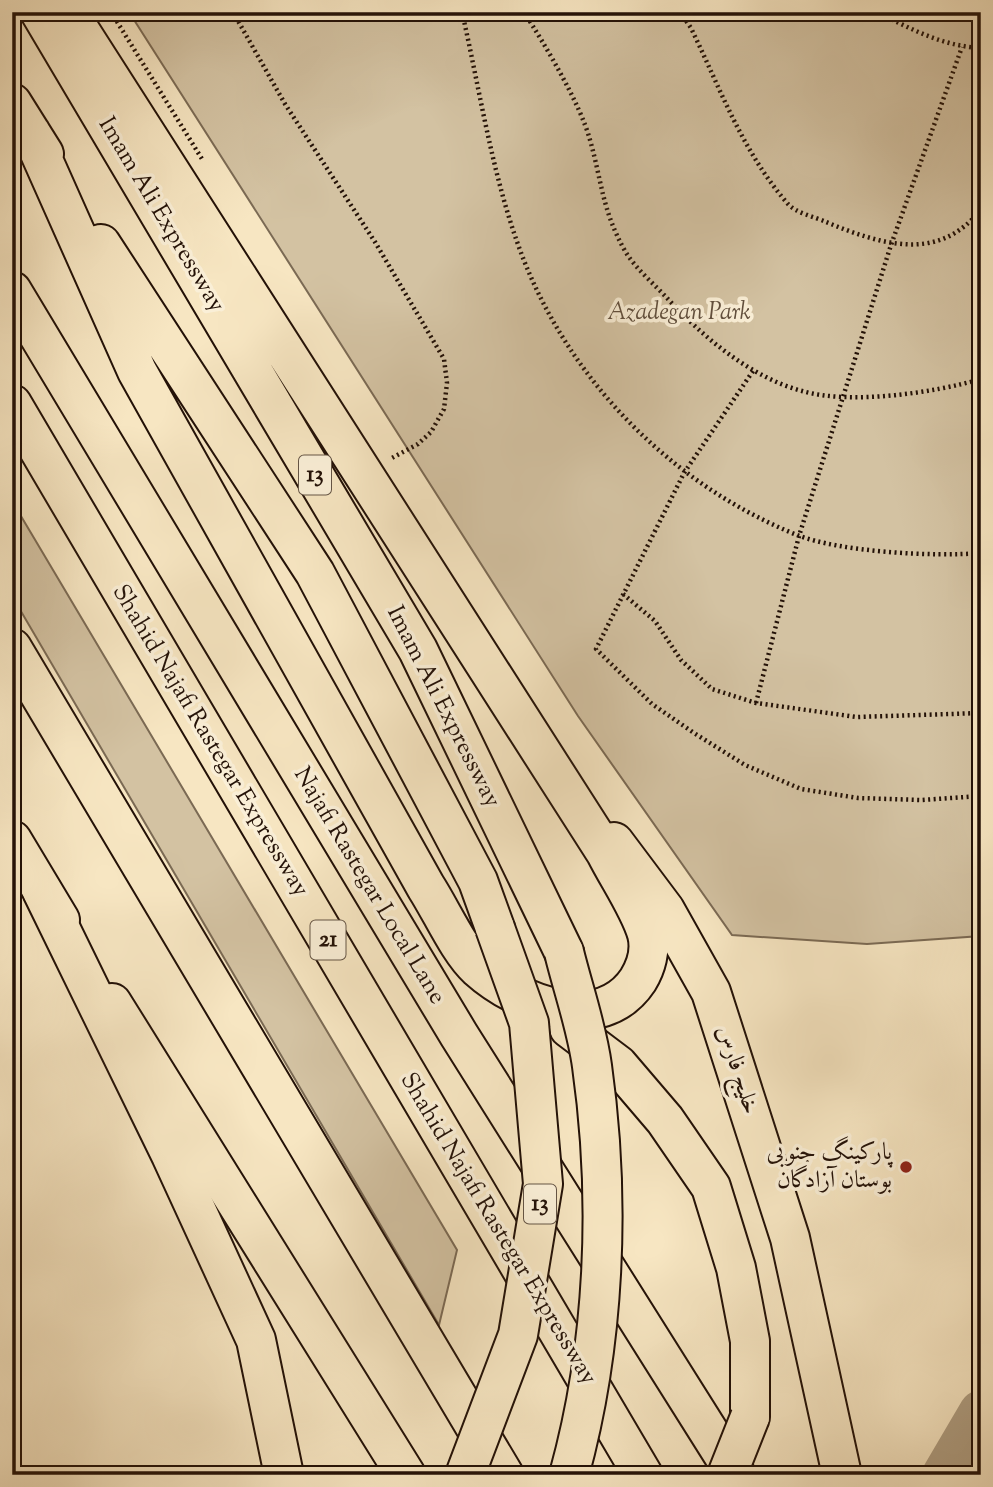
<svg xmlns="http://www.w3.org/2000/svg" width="993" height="1487" font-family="'Sorts Mill Goudy',Amiri,serif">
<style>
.green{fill:#d3c2a2;stroke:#7b6a54;stroke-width:2}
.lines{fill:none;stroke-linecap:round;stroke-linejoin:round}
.river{stroke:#af9e82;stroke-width:44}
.major-casing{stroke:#231107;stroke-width:42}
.highway-casing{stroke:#231107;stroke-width:42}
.path{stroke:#231107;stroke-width:4.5;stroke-dasharray:2 3.5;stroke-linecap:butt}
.major{stroke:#f7e6c2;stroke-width:38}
.highway{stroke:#f7e6c2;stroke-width:38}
.highway-bridge-casing{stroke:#231107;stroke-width:42;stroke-linecap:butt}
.highway-bridge{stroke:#f7e6c2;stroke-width:38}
.poi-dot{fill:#8f2418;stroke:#faefd7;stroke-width:2.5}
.labels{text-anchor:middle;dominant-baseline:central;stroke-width:7;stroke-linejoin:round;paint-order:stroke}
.shield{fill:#faefd7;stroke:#645445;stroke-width:2}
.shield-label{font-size:23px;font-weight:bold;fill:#231107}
.street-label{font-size:24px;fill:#231107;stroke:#faefd7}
.park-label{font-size:24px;font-style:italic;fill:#614f3d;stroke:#faefd7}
.poi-label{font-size:24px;fill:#231107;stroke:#faefd7;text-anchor:end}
</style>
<rect width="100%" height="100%" fill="#f7e6c2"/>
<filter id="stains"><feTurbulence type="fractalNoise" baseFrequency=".00286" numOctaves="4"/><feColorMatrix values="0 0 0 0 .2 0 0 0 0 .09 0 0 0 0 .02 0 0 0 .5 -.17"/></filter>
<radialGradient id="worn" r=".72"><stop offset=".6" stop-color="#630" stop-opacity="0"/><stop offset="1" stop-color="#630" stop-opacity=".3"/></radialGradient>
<path class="green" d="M 129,12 L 981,12 L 981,936 L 867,944 L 732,935 L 578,716 Z
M 12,501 L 457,1250 L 439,1325 L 12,596 Z"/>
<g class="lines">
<path class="river" d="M 944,1475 L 981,1412"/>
<g class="major-casing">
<path id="major" d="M 12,291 L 459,1035 L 736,1475
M 12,840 L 60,920
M 614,842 L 665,910 L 711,992 L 790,1238 L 842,1475
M 112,1003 L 406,1475"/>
</g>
<g class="highway-casing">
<path id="highway" d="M 40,12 L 418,650 L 564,952
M 12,103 L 44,154
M 31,133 L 137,371 L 426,887 C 441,910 459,951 478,968 C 519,1005 601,1036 638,980 C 646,967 651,950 647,934 C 640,909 618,877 606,853 L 68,12
M 101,244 L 315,573 L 478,881 L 495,928
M 12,404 L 643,1475
M 12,648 L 504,1475
M 42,891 L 171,1155 L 256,1340 L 284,1475
M 569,1028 L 618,1065 L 665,1120 L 711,1187 L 736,1268 L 750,1341 L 750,1417"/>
</g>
<path class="path" d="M 111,12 L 202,159
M 233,12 L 285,104 L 375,242 L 444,359 L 447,383 L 444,409 L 431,432 L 418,444 L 390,459
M 462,12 C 480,91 492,174 520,250 C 567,378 670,484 797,535 C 840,552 934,557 981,553
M 524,12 C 545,45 580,103 590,140 C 602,182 602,210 625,251 C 635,268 654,284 667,298 C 703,337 750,377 802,391 C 850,405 933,393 981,379
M 680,12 L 691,28 C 721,90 742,151 788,204 C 796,213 815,217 826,222 C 880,244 939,264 981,209
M 877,12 C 911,29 942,46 981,48
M 753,371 L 684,473 L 596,649 L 652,704 L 694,733 L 745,765 L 801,789 L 858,798 L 921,800 L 981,796
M 623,594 L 655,621 L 681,660 L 712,689 L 756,703 L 857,717 L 981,713
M 756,703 L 799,536 L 891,245 L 962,47"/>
<use href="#major" class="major"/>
<use href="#highway" class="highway"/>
<g class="highway-bridge-casing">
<path id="highway-bridge" d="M 564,952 C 573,989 587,1028 592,1066 C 611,1200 605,1345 569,1475
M 465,1475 L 518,1335 L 543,1184 L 529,1023 L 495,928
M 727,1475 L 750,1417"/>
</g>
<use href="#highway-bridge" class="highway-bridge"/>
</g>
<circle class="poi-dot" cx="906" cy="1167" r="7"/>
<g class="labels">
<g class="shield">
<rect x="299" y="455.5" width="32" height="39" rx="5"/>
<rect x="310.5" y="920.5" width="35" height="39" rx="5"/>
<rect x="524" y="1184.5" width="32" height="39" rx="5"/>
</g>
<g class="shield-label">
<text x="315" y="475">13</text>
<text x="328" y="940">21</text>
<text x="540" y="1204">13</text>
</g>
<g class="street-label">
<text transform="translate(161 215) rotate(59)">Imam Ali Expressway</text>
<text transform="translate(443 707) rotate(63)">Imam Ali Expressway</text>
<text transform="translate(210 741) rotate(59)">Shahid Najafi Rastegar Expressway</text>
<text transform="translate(369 886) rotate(59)">Najafi Rastegar Local Lane</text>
<text transform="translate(737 1070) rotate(72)">خلیج فارس</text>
<text transform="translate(498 1229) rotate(59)">Shahid Najafi Rastegar Expressway</text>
</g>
<g class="park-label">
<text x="679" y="313">Azadegan Park</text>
</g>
<g class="poi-label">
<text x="892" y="1153">پارکینگ جنوبی<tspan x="892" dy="28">بوستان آزادگان</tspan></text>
</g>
</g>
<rect width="993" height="1487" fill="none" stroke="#f7e6c2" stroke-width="42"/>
<rect x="14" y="14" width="965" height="1459" fill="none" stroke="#231107" stroke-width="3.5"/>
<rect x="21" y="21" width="951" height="1445" fill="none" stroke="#231107" stroke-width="2"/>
<rect width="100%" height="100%" filter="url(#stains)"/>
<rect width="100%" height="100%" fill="url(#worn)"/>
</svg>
